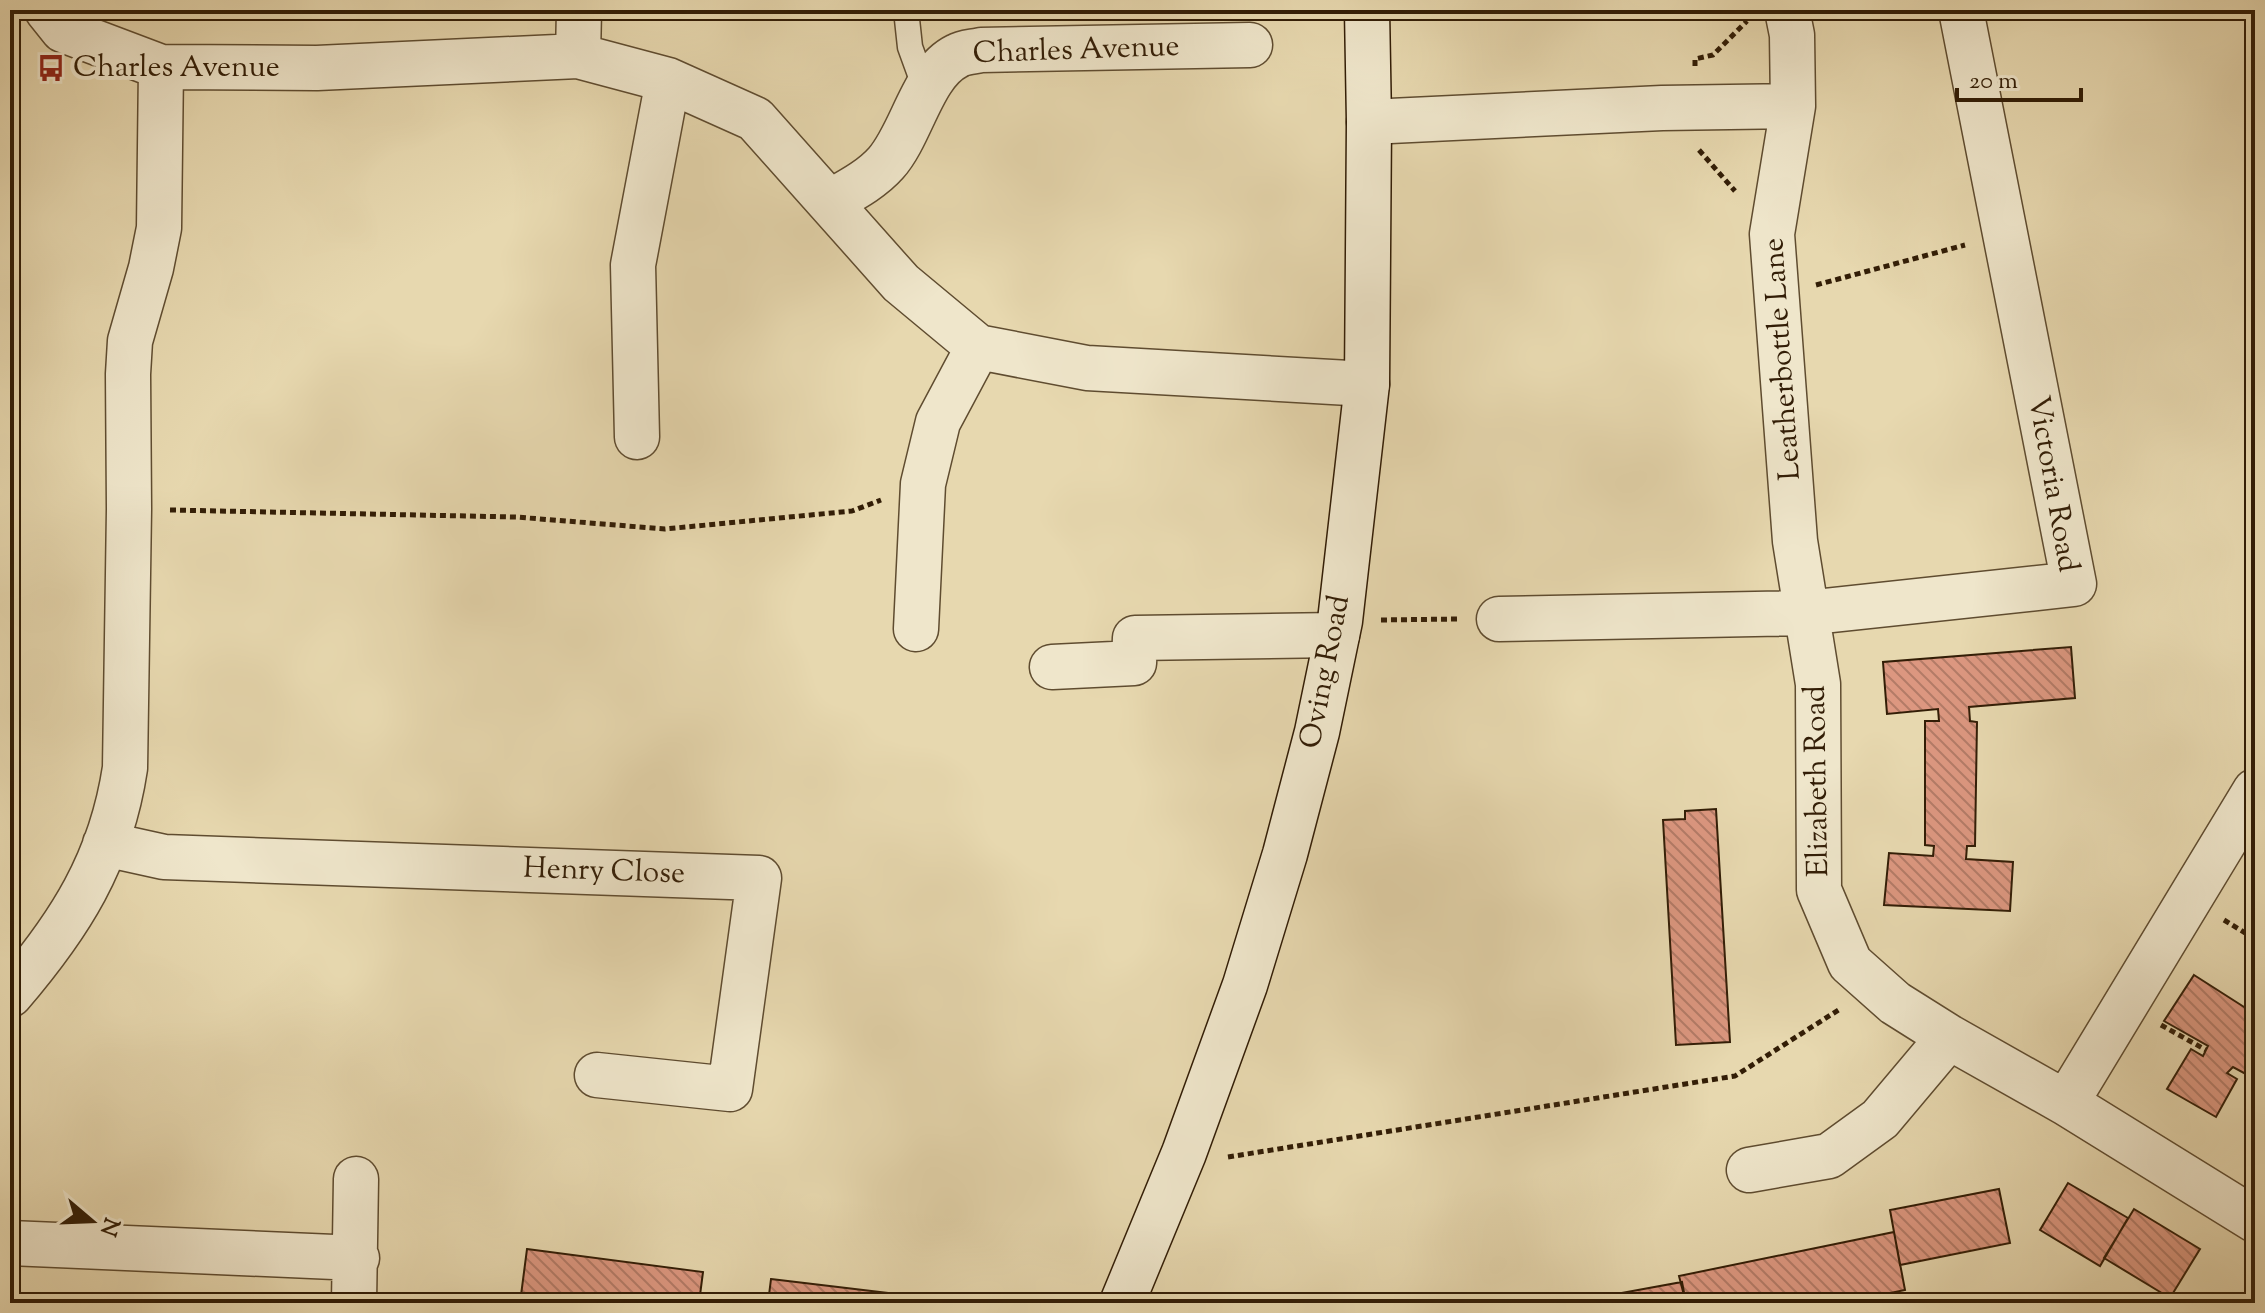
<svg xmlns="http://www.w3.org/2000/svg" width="2265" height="1313" font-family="'Sorts Mill Goudy',serif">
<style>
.building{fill:url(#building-back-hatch);stroke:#321d06;stroke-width:2}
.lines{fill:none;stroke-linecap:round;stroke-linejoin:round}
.lane-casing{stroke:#5f4c30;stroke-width:27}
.street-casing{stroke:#5f4c30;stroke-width:47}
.secondary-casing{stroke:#321d06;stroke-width:47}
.path{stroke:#321d06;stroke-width:5;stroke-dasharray:6 4;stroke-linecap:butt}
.lane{stroke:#efe6cb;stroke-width:24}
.street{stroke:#efe6cb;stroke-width:44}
.secondary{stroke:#efe6cb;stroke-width:44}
.labels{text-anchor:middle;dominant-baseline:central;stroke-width:8;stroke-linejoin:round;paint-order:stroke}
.street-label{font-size:30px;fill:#321d06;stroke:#efe6cb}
.poi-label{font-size:30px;fill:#321d06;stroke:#efe6cb;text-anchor:start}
</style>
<defs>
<pattern id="building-back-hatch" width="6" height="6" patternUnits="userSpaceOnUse" patternTransform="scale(2)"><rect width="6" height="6" fill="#dc9780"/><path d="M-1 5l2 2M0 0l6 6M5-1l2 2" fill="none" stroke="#b37b67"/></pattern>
</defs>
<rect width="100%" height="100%" fill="#e7d8af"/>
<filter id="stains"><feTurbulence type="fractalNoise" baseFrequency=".0025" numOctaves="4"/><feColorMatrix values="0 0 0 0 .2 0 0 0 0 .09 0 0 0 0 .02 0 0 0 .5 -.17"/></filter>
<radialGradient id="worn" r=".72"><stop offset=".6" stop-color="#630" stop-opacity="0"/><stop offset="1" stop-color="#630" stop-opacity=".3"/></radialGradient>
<path class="building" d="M 2071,647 L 2075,698 L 1969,707 L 1970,721 L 1977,722 L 1975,846 L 1967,846 L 1966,859 L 2013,862 L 2010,911 L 1884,905 L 1889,853 L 1933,856 L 1934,846 L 1925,845 L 1925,721 L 1939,721 L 1938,709 L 1887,714 L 1883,662 Z
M 1716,809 L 1730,1042 L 1676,1045 L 1663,820 L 1685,819 L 1685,811 Z
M 2194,975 L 2255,1014 L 2255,1079 L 2233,1067 L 2227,1073 L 2237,1079 L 2216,1117 L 2167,1089 L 2191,1049 L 2203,1056 L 2208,1046 L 2164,1021 Z
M 2068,1183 L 2128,1218 L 2100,1266 L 2040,1230 Z
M 1999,1189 L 2010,1243 L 1900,1265 L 1890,1210 Z
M 2134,1209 L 2200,1249 L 2170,1298 L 2104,1258 Z
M 1894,1232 L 1905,1290 L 1842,1303 L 1686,1303 L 1679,1276 Z
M 527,1249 L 703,1272 L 699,1303 L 520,1303 Z
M 771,1279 L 972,1303 L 768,1303 Z
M 1682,1282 L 1686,1303 L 1572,1303 L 1572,1302 Z"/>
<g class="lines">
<g class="lane-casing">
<path id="lane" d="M 906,10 L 910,47 L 926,91"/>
</g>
<g class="street-casing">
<path id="street" d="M 47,10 L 63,30 L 161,67 L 317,68 L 578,56 L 668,80 L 755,119 L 901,283 L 978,347 L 1087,368 L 1367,384
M 1787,10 L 1792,35 L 1793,106 L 1772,234 L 1795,541 L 1818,684 L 1819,890 L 1850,963 L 1895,1003 L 1949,1037 L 2066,1103 L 2255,1220
M 578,56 L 579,10
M 1369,122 L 1662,108 L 1793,106
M 830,202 C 849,191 871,180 886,163 C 912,134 922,73 957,56 C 964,52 973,52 981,50 L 1250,45
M 637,437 L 633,265 L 668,80
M 1499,619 L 1805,613 L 2074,584 L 1961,10
M 916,629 L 923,484 L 938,422 L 978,347
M 1052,667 L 1134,663 L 1135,638 L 1337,635
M 105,844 L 164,857 L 759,878 L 730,1089 L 597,1075
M 10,995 C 70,925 111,861 125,768 L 129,509 L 128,374 L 130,341 L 151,268 L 159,228 L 161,67
M 2066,1103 L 2255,791
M 1749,1170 L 1829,1156 L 1880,1119 L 1949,1037
M 10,1243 L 357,1258
M 354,1303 L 356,1179"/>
</g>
<g class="secondary-casing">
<path id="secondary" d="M 1122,1303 L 1184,1153 L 1245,985 L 1285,854 L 1317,732 L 1340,621 L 1367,384 L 1369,122 L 1367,10"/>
</g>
<path class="path" d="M 1695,66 L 1695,59 L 1713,55 L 1747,21
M 1699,150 L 1735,191
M 1816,285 L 1965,245
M 170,510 L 516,517 L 665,529 L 852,511 L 881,500
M 1381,620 L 1459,619
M 2224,920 L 2255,939
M 2161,1025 L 2206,1050
M 1228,1157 L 1735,1076 L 1840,1009"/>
<use href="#lane" class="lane"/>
<use href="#street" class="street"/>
<use href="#secondary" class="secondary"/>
</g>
<defs>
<g id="bus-bare" transform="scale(2.16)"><path d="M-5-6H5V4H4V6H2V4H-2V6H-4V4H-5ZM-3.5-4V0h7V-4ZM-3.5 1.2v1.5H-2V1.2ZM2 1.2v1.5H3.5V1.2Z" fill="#8f2418" stroke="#efe6cb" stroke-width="2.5" paint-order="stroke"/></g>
</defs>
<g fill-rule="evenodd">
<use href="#bus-bare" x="51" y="68"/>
</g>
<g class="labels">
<g class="street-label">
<text transform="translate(1076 51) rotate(-2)">Charles Avenue</text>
<text transform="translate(1783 359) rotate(-94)">Leatherbottle Lane</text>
<text transform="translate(2052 484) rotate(80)">Victoria Road</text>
<text transform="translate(1326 672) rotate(-79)">Oving Road</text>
<text transform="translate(1818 781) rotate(-91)">Elizabeth Road</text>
<text transform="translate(604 872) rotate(2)">Henry Close</text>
</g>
<g class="poi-label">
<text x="73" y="68">Charles Avenue</text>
</g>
</g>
<rect width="2265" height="1313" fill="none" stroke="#e7d8af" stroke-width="40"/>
<rect x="12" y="12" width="2241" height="1289" fill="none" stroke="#321d06" stroke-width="4"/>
<rect x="20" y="20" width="2225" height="1273" fill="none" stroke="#321d06" stroke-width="2"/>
<g transform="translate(92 1221) rotate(109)" stroke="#efe6cb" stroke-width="6" paint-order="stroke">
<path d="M0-6L14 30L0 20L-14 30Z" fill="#321d06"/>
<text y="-12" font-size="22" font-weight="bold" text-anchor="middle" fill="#321d06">N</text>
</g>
<path d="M1957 88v12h124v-12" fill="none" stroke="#321d06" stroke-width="4"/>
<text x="1969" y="88" font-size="24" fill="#321d06" stroke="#efe6cb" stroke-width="6" paint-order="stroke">20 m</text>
<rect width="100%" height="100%" filter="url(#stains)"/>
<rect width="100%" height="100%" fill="url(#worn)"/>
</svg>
